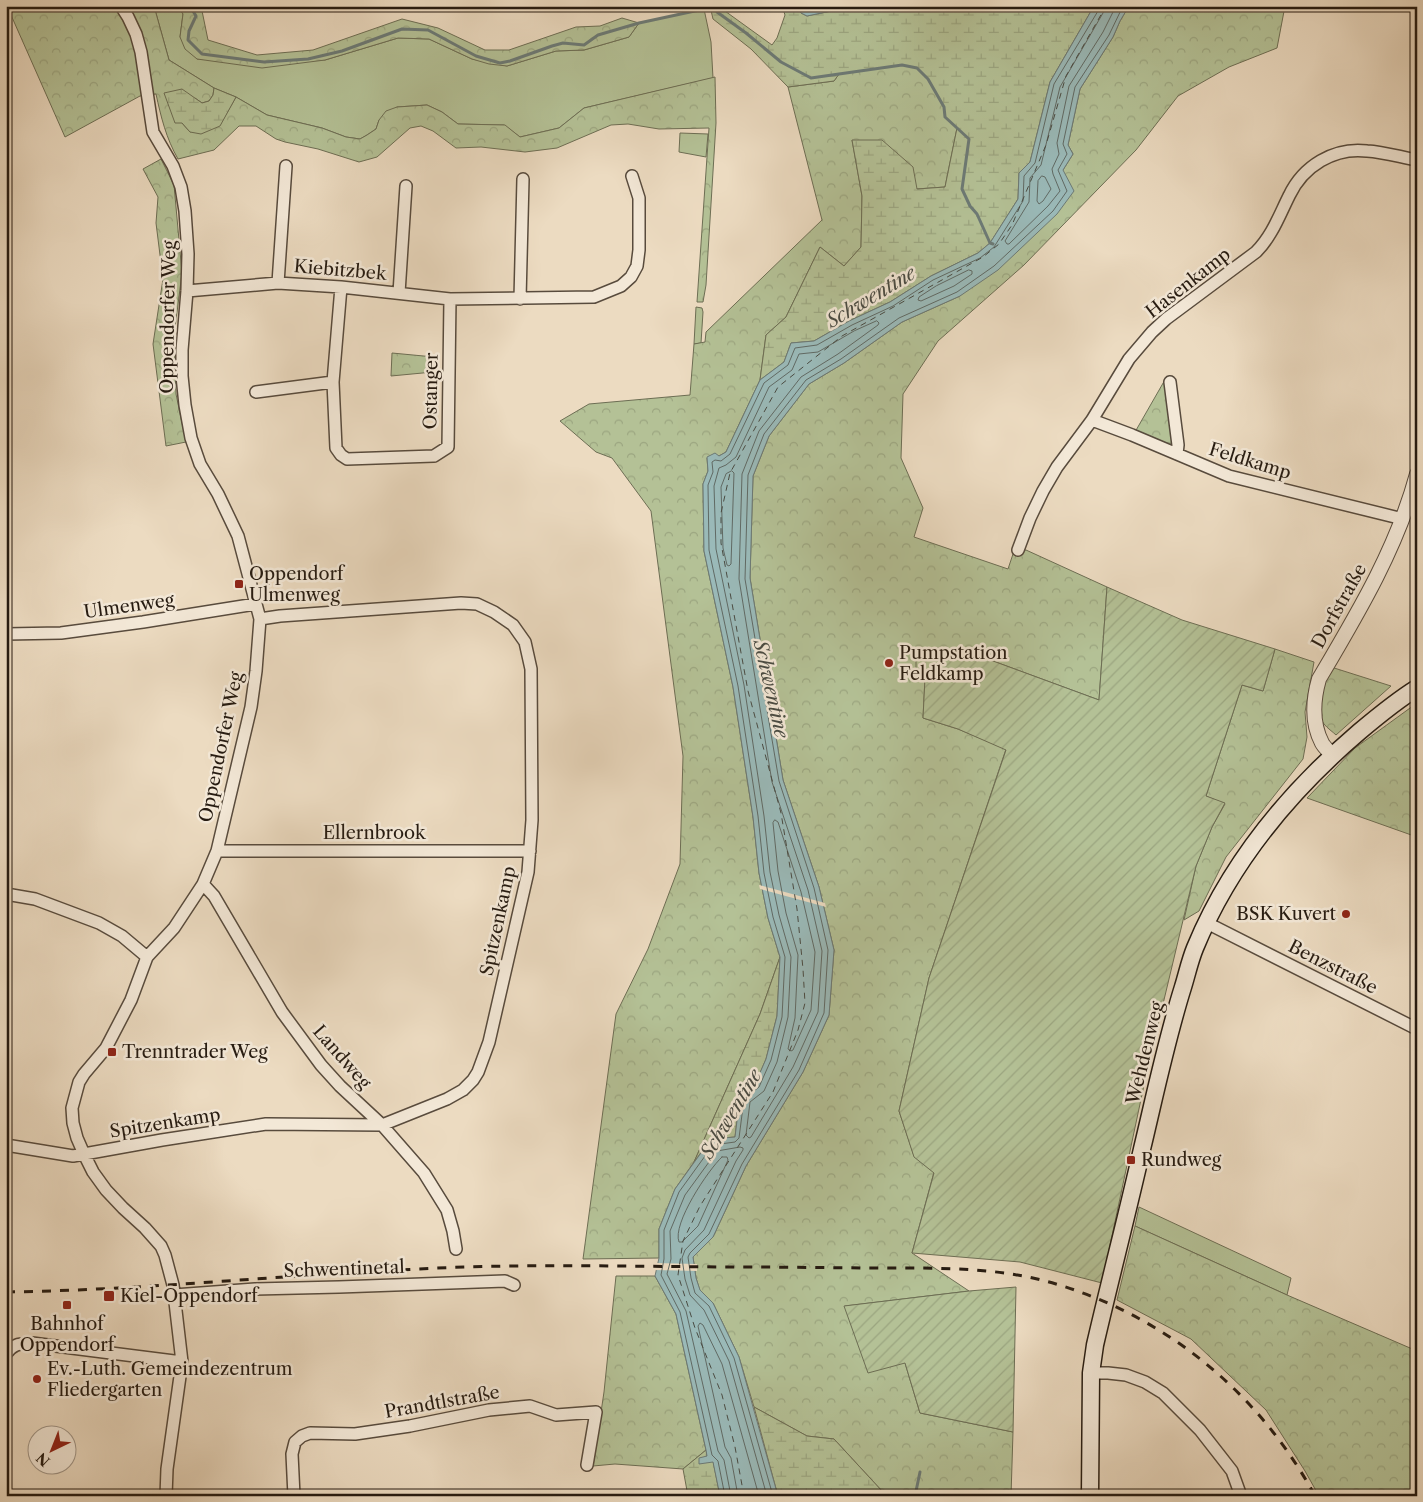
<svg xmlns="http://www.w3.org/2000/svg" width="1423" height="1502" font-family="'Libre Caslon Text',serif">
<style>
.grass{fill:#b4c196;stroke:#6d6e54}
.forest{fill:url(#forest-crowns);stroke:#6d6e54}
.wetland{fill:url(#wetland-marsh);stroke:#6d6e54}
.garden{fill:url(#garden-furrows);stroke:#6d6e54}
.water{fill:#9abab9;stroke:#6c7a76}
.pier{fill:#ecdbc1}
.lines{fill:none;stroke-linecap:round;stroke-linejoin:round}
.shore{stroke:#606a65;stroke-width:1}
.stream{stroke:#6c7a76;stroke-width:3}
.ferry{stroke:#494b43;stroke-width:1;stroke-dasharray:6 5;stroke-linecap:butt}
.minor-casing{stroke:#584b3d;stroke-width:14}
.tertiary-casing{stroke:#584b3d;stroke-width:16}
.secondary-casing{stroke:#261b11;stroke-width:19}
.minor{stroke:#f3e8d7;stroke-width:11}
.tertiary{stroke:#f3e8d7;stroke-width:14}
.secondary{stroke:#f3e8d7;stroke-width:16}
.rail{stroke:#261b11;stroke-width:3;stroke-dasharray:9 9;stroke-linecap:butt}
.poi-dot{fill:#8f2418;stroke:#f3e8d7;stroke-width:2}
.labels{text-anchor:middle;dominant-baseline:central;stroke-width:5;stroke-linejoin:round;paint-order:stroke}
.street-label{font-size:18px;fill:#261b11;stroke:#f3e8d7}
.poi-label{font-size:18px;fill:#261b11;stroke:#f3e8d7;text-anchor:start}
.water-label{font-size:19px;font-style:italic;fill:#494b43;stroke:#f3e8d7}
</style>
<defs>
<pattern id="forest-crowns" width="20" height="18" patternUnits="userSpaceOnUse" patternTransform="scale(1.25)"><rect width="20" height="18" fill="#b4c196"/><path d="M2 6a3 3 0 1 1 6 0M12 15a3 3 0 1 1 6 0" fill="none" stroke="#9ba580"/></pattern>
<pattern id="wetland-marsh" width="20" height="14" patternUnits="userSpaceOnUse" patternTransform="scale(1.25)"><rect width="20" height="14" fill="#b4c196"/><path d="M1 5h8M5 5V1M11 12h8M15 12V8" fill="none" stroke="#9ba580"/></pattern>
<pattern id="garden-furrows" width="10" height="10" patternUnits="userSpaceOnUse" patternTransform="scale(1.25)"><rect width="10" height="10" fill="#b4c196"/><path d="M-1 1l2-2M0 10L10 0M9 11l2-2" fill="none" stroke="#9ba580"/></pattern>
</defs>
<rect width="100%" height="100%" fill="#ecdbc1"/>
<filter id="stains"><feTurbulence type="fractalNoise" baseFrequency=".004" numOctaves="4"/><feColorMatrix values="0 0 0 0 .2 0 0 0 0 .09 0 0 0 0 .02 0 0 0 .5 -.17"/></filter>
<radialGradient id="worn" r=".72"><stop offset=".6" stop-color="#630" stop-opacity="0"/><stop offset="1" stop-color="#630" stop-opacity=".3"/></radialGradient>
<path class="grass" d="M 154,6 L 178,6 L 183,14 L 180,37 L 197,59 L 325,60 L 398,38 L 429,39 L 472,59 L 507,66 L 556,51 L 584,50 L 629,37 L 639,23 L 704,9 L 711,42 L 713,78 L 584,108 L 559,128 L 520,137 L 504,125 L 458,124 L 442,112 L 427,105 L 397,107 L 379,120 L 376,129 L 367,135 L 360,139 L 346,137 L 322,128 L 267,115 L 236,97 L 214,88 L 169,60 Z
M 680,133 L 708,134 L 706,157 L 679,152 Z
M 696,307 L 702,308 L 703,312 L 701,343 L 694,344 Z
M 1139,1207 L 1291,1278 L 1287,1295 L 1135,1226 Z"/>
<path class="forest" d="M 7,6 L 154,6 L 169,60 L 214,88 L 213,95 L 209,101 L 202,103 L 195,98 L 182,123 L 190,132 L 220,125 L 236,97 L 267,115 L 322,128 L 346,137 L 360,139 L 367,135 L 376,129 L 379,120 L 386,111 L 397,107 L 427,105 L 442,112 L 458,124 L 505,125 L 520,137 L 559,128 L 584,108 L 715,77 L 716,123 L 706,285 L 703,302 L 697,302 L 709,128 L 659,129 L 628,124 L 611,125 L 557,148 L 525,152 L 481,147 L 456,148 L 433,131 L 421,126 L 410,128 L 377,157 L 359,162 L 318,149 L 285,142 L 276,139 L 256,126 L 239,126 L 214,150 L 178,159 C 166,138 161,117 156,94 L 140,96 L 65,137 Z
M 178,6 L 201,6 L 208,40 L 257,55 L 313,50 L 402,19 L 438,28 L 485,50 L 509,50 L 576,27 L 600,26 L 622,18 L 639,23 L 629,37 L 584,50 L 556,51 L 507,66 L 489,64 L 472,59 L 429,39 L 398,38 L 325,60 L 262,68 L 197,59 L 185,49 L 180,37 L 183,14 Z
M 1129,6 L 1285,6 L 1277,48 L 1229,67 L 1178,96 L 1136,150 L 1024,265 L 938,341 L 903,394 L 901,458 L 923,508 L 914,537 L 1008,569 L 1014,551 L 1026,550 L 1107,587 L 1099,700 L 993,661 L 942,648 L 924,649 L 925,678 L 923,718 L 958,729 L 1006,749 L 929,978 L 899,1111 L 914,1156 L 934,1172 L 912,1253 L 969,1291 L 845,1306 L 905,1363 L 920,1413 L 1013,1432 L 1011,1496 L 888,1496 L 882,1491 L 834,1439 L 807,1436 L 754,1407 L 739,1357 L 713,1303 L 700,1291 L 696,1278 L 693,1257 L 713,1237 L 746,1166 L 803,1072 L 829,1015 L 834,950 L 819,887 L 783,780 L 750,578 L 753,476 L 769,436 L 809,384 L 844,363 L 902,322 L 960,296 L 1063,170 L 1073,154 L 1068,145 L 1080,89 L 1113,37 L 1120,21 Z
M 902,65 L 917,68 L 928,79 L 944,107 L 945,117 L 957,128 L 945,187 L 916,189 L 852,140 L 862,196 L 861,247 L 844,266 L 820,247 L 786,317 L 766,335 L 760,380 L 726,452 L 719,456 L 707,458 L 708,471 L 703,484 L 704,551 L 733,687 L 753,817 L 759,873 L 768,918 L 780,957 L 760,1014 L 694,1162 L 675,1189 L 659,1229 L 659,1258 L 583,1259 L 616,1014 L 648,949 L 680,864 L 683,756 L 651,511 L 612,458 L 596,452 L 560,421 L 589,404 L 690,395 L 694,344 L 705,342 L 706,332 L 822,220 L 788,87 L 834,81 L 839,74 Z
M 161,159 L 174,185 L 182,273 L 174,336 L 176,394 L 186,442 L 166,446 L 153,344 L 163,279 L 156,223 L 158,197 L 143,169 Z
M 392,353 L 434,357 L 433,372 L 391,376 Z
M 1166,378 L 1173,448 L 1135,432 Z
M 1275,649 L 1314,662 L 1305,712 L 1307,737 L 1303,759 L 1226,857 L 1199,911 L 1184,920 L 1196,866 L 1212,827 L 1225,804 L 1206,796 L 1242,685 L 1263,691 Z
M 1331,667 L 1391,686 L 1336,735 C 1333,732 1327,728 1324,724 C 1311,706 1323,684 1331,667 Z
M 1417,703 L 1417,837 L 1307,798 L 1355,748 Z
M 1135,1226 L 1287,1295 L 1417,1351 L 1417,1496 L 1319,1496 L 1305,1471 L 1266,1410 L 1191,1339 L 1117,1300 Z
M 616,1276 L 655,1276 L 676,1314 L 706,1450 L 683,1469 L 615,1464 L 593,1466 L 604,1392 Z"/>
<path class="wetland" d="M 710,6 L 718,6 L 772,45 L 777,38 L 785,15 L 782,6 L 799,6 L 801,13 L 807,16 L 856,6 L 1094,6 L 1050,82 L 1030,162 L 1019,173 L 1018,199 L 990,243 L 978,253 L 931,276 L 890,302 L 849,321 L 814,341 L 791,343 L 784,362 L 760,380 L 766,335 L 786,317 L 820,247 L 844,266 L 861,247 L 862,196 L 852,140 L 882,140 L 913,167 L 917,189 L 945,187 L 957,128 L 945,117 L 944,107 L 928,79 L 917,68 L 902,65 L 839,74 L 834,81 L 788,87 L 751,49 L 713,19 Z
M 214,88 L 236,97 L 220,126 L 201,134 L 190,132 L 182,123 L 175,123 L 164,93 L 182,89 L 202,103 L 209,101 L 213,95 Z
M 780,957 L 777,1016 L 766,1059 L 755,1085 L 740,1096 L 735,1137 L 711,1139 L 694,1162 L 760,1014 Z
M 754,1407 L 807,1436 L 834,1439 L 882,1491 L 888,1496 L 778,1496 Z
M 706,1450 L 707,1456 L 699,1463 L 713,1461 L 720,1496 L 688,1496 L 683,1469 Z"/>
<path class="garden" d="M 1107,587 L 1182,620 L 1275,649 L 1263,691 L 1242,685 L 1206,796 L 1225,803 L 1212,827 L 1196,866 L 1147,1071 L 1102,1283 L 1020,1262 L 912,1253 L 934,1173 L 914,1157 L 899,1111 L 929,978 L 1006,750 L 958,729 L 923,718 L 925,678 L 916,674 L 916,659 L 924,649 L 942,648 L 993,661 L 1099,700 Z
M 1016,1287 L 1013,1432 L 920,1413 L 905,1363 L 868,1373 L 844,1306 L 969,1291 Z"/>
<path class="water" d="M 799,6 L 855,6 L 807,16 L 801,13 Z
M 1094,6 L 1129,6 L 1120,21 L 1113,37 L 1080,89 L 1068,145 L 1073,154 L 1063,170 L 1074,191 L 1057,214 L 998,270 L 960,296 L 902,322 L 844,363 L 809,384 L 769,436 L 753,476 L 750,578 L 783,780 L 819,887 L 834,950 L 829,1015 L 803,1072 L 746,1166 L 713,1237 L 693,1257 L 696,1278 L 700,1290 L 713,1303 L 739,1357 L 778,1496 L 720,1496 L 713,1462 L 699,1464 L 699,1458 L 707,1456 L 706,1450 L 676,1314 L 655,1276 L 659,1258 L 659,1229 L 675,1189 L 711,1139 L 735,1137 L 740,1096 L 755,1084 L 766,1059 L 777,1016 L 780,957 L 768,918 L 759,873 L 753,817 L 733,687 L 704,551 L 703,484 L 708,471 L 707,457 L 715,453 L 719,456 L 726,452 L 760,380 L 784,362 L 791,343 L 814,341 L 849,321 L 890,302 L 931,276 L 978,253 L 990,243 L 1018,199 L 1019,173 L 1030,162 L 1050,82 Z"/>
<path class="pier" d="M 759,885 L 825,903 L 826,907 L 760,889 Z
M 656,1263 L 697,1264 L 697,1271 L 654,1270 Z"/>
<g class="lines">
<path class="shore" d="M 1105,6 L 1103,13 L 1060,87 L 1041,165 L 1030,178 L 1029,202 L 1005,241 L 1007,244 L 1009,244 L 1048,206 L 1060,191 L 1053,174 L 1052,169 L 1059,154 L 1057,143 L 1069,86 L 1103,32 L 1116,6
M 1042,176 L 1045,177 L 1051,189 L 1043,201 L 1039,204 L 1037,201 L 1038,181 Z
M 969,270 L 972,271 L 972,274 L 954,286 L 921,301 L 918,300 L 919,297 L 936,286 Z
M 877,321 L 879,323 L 878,325 L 838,354 L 801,377 L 759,431 L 742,474 L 739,579 L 772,782 L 808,890 L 822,951 L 818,1012 L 793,1067 L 751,1137 L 749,1138 L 746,1135 L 750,1102 L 764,1091 L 777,1062 L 788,1017 L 791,957 L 779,915 L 770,872 L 764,816 L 744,685 L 716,549 L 714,486 L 719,468 L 726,465 L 736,457 L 769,387 L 792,370 L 799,354 L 818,352 L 854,331 Z
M 732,471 L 734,473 L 731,564 L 729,566 L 727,565 L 723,548 L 721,487 L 726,474 Z
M 775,820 L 778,822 L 801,892 L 815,952 L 811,1010 L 793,1050 L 791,1051 L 788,1049 L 795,1018 L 798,955 L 786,913 L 778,871 L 773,823 Z
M 722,1157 L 727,1157 L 728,1160 L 698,1226 L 682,1242 L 679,1242 C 672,1224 708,1170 722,1157 Z
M 725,1496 L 718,1461 L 712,1455 L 680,1312 L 661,1275 L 664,1259 L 664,1230 L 679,1192 L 713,1145 L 735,1142 L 739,1138 L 744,1099 L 759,1087 L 771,1060 L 782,1017 L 785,957 L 773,917 L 764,873 L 758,816 L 738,686 L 709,550 L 708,485 L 713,472 L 712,462 L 715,460 L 721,461 L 730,454 L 764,383 L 788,365 L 795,348 L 817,345 L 852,325 L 893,306 L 933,280 L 980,258 L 994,247 L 1023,201 L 1024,176 L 1035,163 L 1054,84 L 1098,11 L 1098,6
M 731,1496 L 724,1460 L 718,1451 L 686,1311 L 667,1274 L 671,1259 L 670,1231 L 685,1195 L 717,1151 L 740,1147 L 743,1148 L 743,1150 L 736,1161 L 704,1230 L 685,1250 L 682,1258 L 685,1279 L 690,1295 L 704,1310 L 729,1361 L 767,1496
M 738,1496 L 731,1458 L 725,1447 L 698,1326 L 700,1323 L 703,1325 L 722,1364 L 759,1496
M 773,1496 L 734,1358 L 709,1306 L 695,1293 L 691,1278 L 688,1257 L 690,1253 L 709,1234 L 742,1164 L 799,1070 L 824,1013 L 828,950 L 814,888 L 779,781 L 745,579 L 748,475 L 764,434 L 806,380 L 841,359 L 899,318 L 957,292 L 994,266 L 1053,211 L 1067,191 L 1058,170 L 1067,154 L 1063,144 L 1075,87 L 1109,35 L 1123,6"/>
<path class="stream" d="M 190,6 L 196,16 L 189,31 L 188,40 L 202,54 L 264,62 L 308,59 L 342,51 L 402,29 L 428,30 L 476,56 L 500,63 L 510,61 L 552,46 L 563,43 L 584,45 L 598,35 L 639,23 L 704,9
M 717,12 L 746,33 L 781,62 L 811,78 L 902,65 L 917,68 L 928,79 L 944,107 L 945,117 L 969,139 L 962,189 L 970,206 L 977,214 L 990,243 L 993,244
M 915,1496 L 920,1472"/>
<path class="ferry" d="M 744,1496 L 735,1447 L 722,1395 L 695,1328 L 678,1275 L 683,1241 L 700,1206 L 773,1092 L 798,1030 L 805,1003 L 803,969 L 797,909 L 781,813 L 748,691 L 721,543 L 721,513 L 730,473 L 778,387 L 842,336 L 983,257 L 999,244 L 1012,225 L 1046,145 L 1066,76 L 1106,6"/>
<g class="minor-casing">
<path id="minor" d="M 121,6 L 128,17 L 136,34 L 141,52 L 153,132 L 173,166 L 181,187 L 185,211 L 188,254 L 187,291 L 182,350 L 182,376 L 185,405 L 191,438 L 200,464 L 218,494 L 238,536 L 260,619 L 256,671 L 251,707 L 217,851 L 203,884 L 174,928 L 147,957 L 131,1000 L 106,1048 L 84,1074 L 79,1082 L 72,1108 L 73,1123 L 77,1138 L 84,1154 L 93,1172 L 106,1190 L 123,1208 L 145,1228 L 161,1246 L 165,1255 L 173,1285 L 182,1362 L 167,1469 L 166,1496
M 278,283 L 286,166
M 341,287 L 333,382 L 336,448 L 341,455 L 347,459 L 434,456 L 448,447 L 450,299
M 187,291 L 278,283 L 341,287 L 450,299 L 594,297 L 621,286 L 631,277 L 637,266 L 639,250 L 639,198 L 632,176
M 399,293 L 406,186
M 520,299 L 523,179
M 1170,382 L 1178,445 L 1177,454
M 256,392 L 333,382
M 1092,420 L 1132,435 L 1229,476 L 1403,519
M 1018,550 L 1030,518 L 1043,491 L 1057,467 L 1092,420 L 1129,359 L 1152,332 L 1166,319 L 1256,252 C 1272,236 1279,216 1289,196 C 1303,166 1334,147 1367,151 C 1384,152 1400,157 1417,160
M 6,634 L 61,633 L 143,622 L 256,604
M 217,851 L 530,851
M 203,884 L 214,896 L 282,1012 L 321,1065 L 340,1086 L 382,1125 L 424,1173 L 447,1210 L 453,1231 L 456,1249
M 6,894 L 35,899 L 99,923 L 122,936 L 147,957
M 1207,923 L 1417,1029
M 6,1145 L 73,1156 L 162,1140 L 266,1124 L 382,1125 L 447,1099 L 463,1090 L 473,1080 L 478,1072 L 489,1042 L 528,872 L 532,820 L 531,669 L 525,642 L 513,625 L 494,612 L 477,604 L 461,603 L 280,616 L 260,619
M 174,1295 L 255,1289 L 339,1287 L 505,1281 L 514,1285
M 6,1354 C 14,1343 20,1344 32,1343 L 182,1362
M 1091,1373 L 1108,1373 L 1126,1375 L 1145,1382 L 1163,1393 L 1200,1430 L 1232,1471 L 1241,1496
M 294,1496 L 292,1454 L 295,1442 L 302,1436 L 310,1433 L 355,1434 L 410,1426 L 489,1410 L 530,1406 L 556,1415 L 596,1412 L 587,1465"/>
</g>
<g class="tertiary-casing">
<path id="tertiary" d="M 1332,755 C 1329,751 1324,747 1322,743 C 1311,722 1313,700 1319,679 C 1358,613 1397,548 1417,474"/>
</g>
<g class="secondary-casing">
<path id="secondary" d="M 1090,1496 L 1091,1373 L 1095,1345 C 1110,1280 1127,1215 1142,1149 C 1155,1095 1166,1041 1183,987 C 1187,974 1190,960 1195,948 C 1230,863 1290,791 1359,732 C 1378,716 1396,701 1417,688"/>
</g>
<use href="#minor" class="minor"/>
<use href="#tertiary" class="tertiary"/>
<use href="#secondary" class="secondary"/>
<path class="rail" d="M 6,1292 C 144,1290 281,1275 419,1269 C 529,1263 639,1267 749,1267 C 793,1267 838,1268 882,1268 C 941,1268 999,1267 1056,1284 C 1167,1317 1260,1394 1315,1496"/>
</g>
<g class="poi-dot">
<rect x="234" y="579" width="10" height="10" rx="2.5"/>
<circle cx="889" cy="663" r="5"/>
<circle cx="1346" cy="914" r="5"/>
<rect x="107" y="1047" width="10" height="10" rx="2.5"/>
<rect x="1126" y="1155" width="10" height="10" rx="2.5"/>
<rect x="103" y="1290" width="12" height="12" rx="2.5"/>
<rect x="62" y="1300" width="10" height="10" rx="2.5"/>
<circle cx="37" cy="1379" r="5"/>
</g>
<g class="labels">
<g class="street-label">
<text transform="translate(340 270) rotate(5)">Kiebitzbek</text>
<text transform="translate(1188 283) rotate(-38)">Hasenkamp</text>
<text transform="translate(168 317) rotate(-89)">Oppendorfer Weg</text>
<text transform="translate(431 391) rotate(-89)">Ostanger</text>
<text transform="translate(1250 461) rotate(17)">Feldkamp</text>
<text transform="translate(129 606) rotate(-8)">Ulmenweg</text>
<text transform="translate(1339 606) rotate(-61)">Dorfstraße</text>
<text transform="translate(221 747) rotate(-78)">Oppendorfer Weg</text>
<text x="374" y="833">Ellernbrook</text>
<text transform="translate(498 921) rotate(-78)">Spitzenkamp</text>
<text transform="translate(1333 967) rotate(27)">Benzstraße</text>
<text transform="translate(1145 1053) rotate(-76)">Wehdenweg</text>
<text transform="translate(342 1057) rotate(49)">Landweg</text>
<text transform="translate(165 1123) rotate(-9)">Spitzenkamp</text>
<text transform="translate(344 1269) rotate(-2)">Schwentinetal</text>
<text transform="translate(442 1402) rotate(-10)">Prandtlstraße</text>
</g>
<g class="poi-label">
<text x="249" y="574">Oppendorf<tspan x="249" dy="21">Ulmenweg</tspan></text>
<text x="899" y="653">Pumpstation<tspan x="899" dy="21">Feldkamp</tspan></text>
<text x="1336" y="914" text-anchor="end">BSK Kuvert</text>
<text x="122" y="1052">Trenntrader Weg</text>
<text x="1141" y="1160">Rundweg</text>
<text x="120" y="1296">Kiel-Oppendorf</text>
<text x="67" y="1324" text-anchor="middle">Bahnhof<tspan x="67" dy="21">Oppendorf</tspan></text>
<text x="47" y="1369">Ev.-Luth. Gemeindezentrum<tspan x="47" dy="21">Fliedergarten</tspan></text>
</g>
<g class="water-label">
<text transform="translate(871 297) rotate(-31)">Schwentine</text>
<text transform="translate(771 689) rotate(77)">Schwentine</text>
<text transform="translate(731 1114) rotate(-59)">Schwentine</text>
</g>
</g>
<rect width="1423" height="1502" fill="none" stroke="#ecdbc1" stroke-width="25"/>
<rect x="8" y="8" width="1408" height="1487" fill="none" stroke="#261b11" stroke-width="2.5"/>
<rect x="12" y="12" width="1398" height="1477" fill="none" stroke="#261b11"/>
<g transform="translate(52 1450) rotate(223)"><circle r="24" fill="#f3e8d7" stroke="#a19688"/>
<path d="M0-4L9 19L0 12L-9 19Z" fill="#8f2418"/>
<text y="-8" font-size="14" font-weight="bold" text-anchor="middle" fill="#261b11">N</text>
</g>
<rect width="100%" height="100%" filter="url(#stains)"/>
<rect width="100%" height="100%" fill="url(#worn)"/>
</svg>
